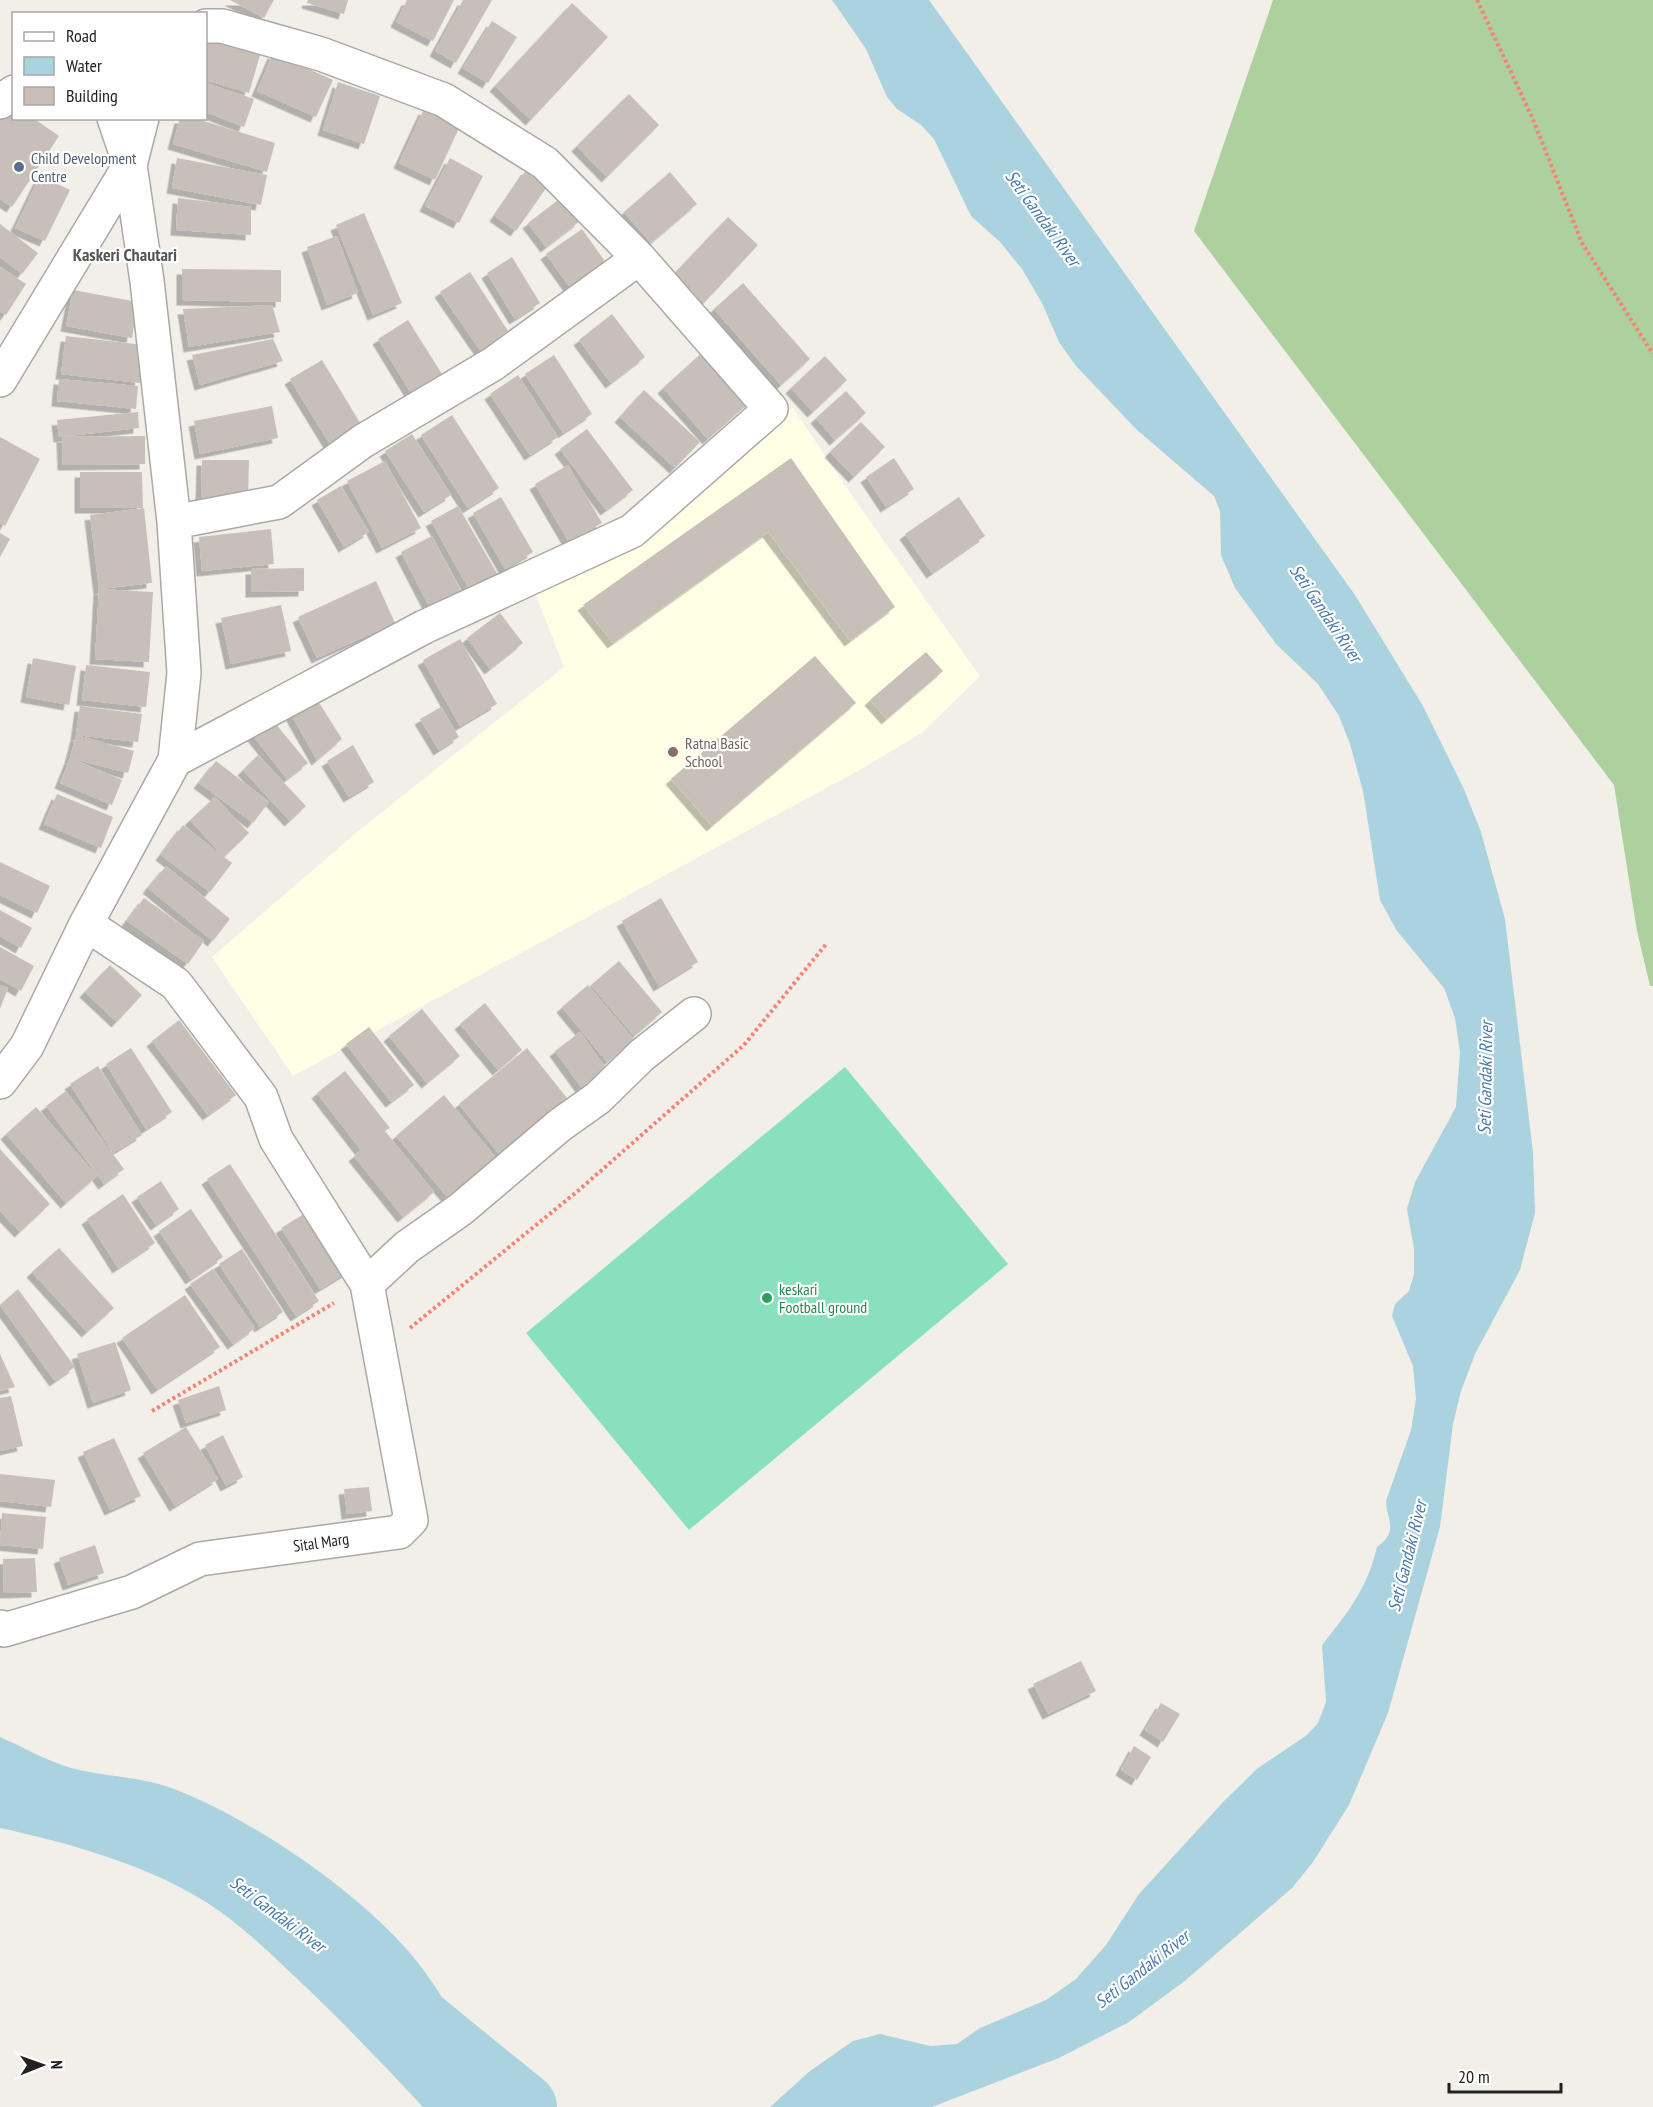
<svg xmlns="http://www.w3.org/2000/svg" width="1653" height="2107" font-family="'PT Sans Narrow',sans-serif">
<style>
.education{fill:#ffffe5}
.forest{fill:#add19e}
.pitch{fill:#88e0be}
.water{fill:#aad3df}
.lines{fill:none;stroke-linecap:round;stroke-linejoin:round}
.river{stroke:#aad3df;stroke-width:68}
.building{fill:#c7bfb8;filter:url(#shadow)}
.minor-casing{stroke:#a9a9a9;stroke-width:36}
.path{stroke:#fa8072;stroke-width:4;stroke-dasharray:3 3;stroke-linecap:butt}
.minor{stroke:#fff;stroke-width:33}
.service-dot{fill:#5c6f8a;stroke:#fff;stroke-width:2}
.education-dot{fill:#8d6e63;stroke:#fff;stroke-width:2}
.leisure-dot{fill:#2e9e5b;stroke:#fff;stroke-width:2}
.labels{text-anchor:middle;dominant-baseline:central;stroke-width:4.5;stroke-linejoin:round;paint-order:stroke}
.service-label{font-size:16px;fill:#4e5e75;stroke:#fff;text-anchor:start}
.education-label{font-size:16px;fill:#785e54;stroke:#fff;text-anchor:start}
.leisure-label{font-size:16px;fill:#27864d;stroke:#fff;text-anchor:start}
.street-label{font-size:16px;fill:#222;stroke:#fff}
.water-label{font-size:18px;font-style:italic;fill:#4a7aab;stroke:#fff}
.neighbourhood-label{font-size:18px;font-weight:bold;fill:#555;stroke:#fff}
</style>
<defs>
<filter id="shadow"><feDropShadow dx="-5.5" dy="5.5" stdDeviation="0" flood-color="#0004"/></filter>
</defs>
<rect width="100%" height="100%" fill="#f2efe9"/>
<path class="education" d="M 793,408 L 857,503 L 980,676 L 922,733 L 856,772 L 293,1076 L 212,957 L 356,833 L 564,667 L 535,593 Z"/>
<path class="forest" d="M 1273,0 L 1653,0 L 1653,986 L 1650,986 L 1637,931 L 1614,785 L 1194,231 Z"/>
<path class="pitch" d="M 845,1067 L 1008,1264 L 689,1530 L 526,1333 Z"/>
<path class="water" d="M 832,0 L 929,0 L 1355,595 L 1423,706 L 1464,789 L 1481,832 L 1505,919 L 1533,1152 L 1535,1213 L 1520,1270 L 1475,1354 L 1461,1391 L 1453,1424 L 1440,1527 L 1388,1713 L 1349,1805 L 1313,1862 L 1292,1888 L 1186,1980 L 1129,2022 L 1059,2058 L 932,2107 L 770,2107 L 810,2071 L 853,2041 L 880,2034 L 930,2046 L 957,2044 L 980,2028 L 1046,2000 L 1076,1979 L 1106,1945 L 1139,1894 L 1224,1801 L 1258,1768 L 1307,1735 L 1318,1723 L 1326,1702 L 1322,1645 C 1349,1611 1367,1589 1377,1547 C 1399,1531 1387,1522 1386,1501 L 1411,1430 L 1416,1399 L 1413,1366 L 1392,1316 L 1395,1304 L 1409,1291 L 1414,1274 L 1414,1249 L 1407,1209 L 1415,1182 L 1456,1107 L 1460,1052 L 1455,1018 L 1444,988 L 1397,931 L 1380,900 L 1363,791 L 1350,744 L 1339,716 L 1318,684 L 1276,644 L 1235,588 L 1221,555 L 1220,511 L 1214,496 L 1136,429 L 1076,366 L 1059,342 L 1042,303 L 1022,269 L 1000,242 L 971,216 L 934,139 L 921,125 L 897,109 L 887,97 L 866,49 Z
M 0,1737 C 23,1747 47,1761 71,1768 C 105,1777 141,1776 174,1789 C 255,1820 374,1901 425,1972 C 456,2015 478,2064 510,2107 L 423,2107 C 380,2061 338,2017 292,1974 C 264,1947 234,1919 201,1899 C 141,1863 68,1843 0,1828 Z"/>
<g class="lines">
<path class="river" d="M 422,2025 L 523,2107"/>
</g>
<path class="building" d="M 230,0 L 274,0 L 264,18 Z
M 308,0 L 348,0 L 344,14 L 307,3 Z
M 407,0 L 454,0 L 433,41 L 396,22 Z
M 463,0 L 492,0 L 456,63 L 435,51 Z
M 572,3 L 608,37 L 531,120 L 495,86 Z
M 492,21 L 517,37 L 488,83 L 463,68 Z
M 206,39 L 260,55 L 249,93 L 206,80 Z
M 273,53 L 333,80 L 316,117 L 257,91 Z
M 338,82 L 380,96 L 364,144 L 323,130 Z
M 206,83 L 254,99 L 244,127 L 206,112 Z
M 629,94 L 659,125 L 607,177 L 577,146 Z
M 11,104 L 14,106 L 14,118 L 33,118 L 59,136 L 12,207 L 0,199 L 0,121 Z
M 424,109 L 460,126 L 435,180 L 399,163 Z
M 180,118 L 194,118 L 275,143 L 267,172 L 173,144 Z
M 177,158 L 267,175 L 261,205 L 172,188 Z
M 450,158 L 483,176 L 459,223 L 425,206 Z
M 527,169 L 549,184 L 516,231 L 495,216 Z
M 670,172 L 697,204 L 651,243 L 624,212 Z
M 40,176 L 70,190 L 45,241 L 15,228 Z
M 562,197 L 580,221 L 546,247 L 528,223 Z
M 178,198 L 251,207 L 251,235 L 176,230 Z
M 364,213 L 402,303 L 373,315 L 336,225 Z
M 728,217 L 758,245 L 704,303 L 674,274 Z
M 0,224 L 38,253 L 22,274 L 0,257 Z
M 582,229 L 609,267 L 574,293 L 546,254 Z
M 337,236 L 358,293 L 327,305 L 307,247 Z
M 512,257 L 540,303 L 515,319 L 487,273 Z
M 0,267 L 26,284 L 6,315 L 0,311 Z
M 182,269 L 281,270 L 281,302 L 182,300 Z
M 470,272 L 508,331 L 480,350 L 440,292 Z
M 743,283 L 810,359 L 781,385 L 714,309 Z
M 73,290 L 138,302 L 132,338 L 66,326 Z
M 272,305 L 280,332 L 189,347 L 183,309 Z
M 612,314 L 645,357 L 611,383 L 579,340 Z
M 408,320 L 442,374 L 411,393 L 378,339 Z
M 66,336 L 144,345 L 140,383 L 61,374 Z
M 273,339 L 283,361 L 200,385 L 192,355 Z
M 706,349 L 752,400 L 708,439 L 663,388 Z
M 554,355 L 592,414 L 563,433 L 525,374 Z
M 825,356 L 847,380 L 813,412 L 791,388 Z
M 322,360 L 362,426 L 331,446 L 290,379 Z
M 518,375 L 558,437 L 530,455 L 490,394 Z
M 59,379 L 138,386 L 136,409 L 57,401 Z
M 644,390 L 700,442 L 675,468 L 620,417 Z
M 846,391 L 866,413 L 835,440 L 816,418 Z
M 272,406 L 278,438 L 200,454 L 194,421 Z
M 138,412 L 139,428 L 59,437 L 57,420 Z
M 452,415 L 499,488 L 468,508 L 421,435 Z
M 861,422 L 885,447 L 854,477 L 830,452 Z
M 587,429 L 633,490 L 606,510 L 560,449 Z
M 412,434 L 451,495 L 424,512 L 385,451 Z
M 145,436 L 145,464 L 63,465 L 62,437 Z
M 0,437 L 40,459 L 5,526 L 0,523 Z
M 791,458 L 895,607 L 850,641 L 768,532 L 613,643 L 583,605 Z
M 894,458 L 914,489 L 886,507 L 866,477 Z
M 202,460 L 249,460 L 248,499 L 201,498 Z
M 385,461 L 421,528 L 382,548 L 347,481 Z
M 568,465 L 602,523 L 569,542 L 535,484 Z
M 80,472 L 142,472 L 143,508 L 80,508 Z
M 341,486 L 369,532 L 344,547 L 317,500 Z
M 501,497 L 533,552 L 505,569 L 473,513 Z
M 959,497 L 985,536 L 932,573 L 905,534 Z
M 458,506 L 498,575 L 470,591 L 431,521 Z
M 144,508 L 152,583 L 99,589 L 90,515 Z
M 271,529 L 274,564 L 202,571 L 199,537 Z
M 0,533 L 10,539 L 0,557 Z
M 432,536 L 461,591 L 430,608 L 401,552 Z
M 304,568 L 304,591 L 251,592 L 251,569 Z
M 376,581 L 395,623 L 317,658 L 298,617 Z
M 99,589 L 153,592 L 149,662 L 95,659 Z
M 281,605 L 291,651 L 231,664 L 221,618 Z
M 500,613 L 523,643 L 490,669 L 467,638 Z
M 460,639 L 497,704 L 460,726 L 423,660 Z
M 926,652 L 943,671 L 887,719 L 870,700 Z
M 815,656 L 856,703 L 712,826 L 671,779 Z
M 33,658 L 76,666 L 69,705 L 26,697 Z
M 86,665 L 150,672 L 146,707 L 82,700 Z
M 313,693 L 342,739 L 317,760 L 288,709 Z
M 80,706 L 142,714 L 138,742 L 76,735 Z
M 441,707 L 459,737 L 439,750 L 420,719 Z
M 270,717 L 308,763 L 287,779 L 251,733 Z
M 76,735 L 134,751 L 128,773 L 70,758 Z
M 353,745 L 374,782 L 349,797 L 327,761 Z
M 258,755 L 306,806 L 290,821 L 243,770 Z
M 70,758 L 122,780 L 112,805 L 60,783 Z
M 216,761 L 269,802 L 253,823 L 199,783 Z
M 57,794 L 113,817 L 101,848 L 44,824 Z
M 215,797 L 249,833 L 224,857 L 232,863 L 210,892 L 161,855 L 183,825 L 223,856 L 190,820 Z
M 0,862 L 50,886 L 37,913 L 0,895 Z
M 166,866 L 230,919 L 213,941 L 148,888 Z
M 144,898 L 204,941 L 188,964 L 127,921 Z
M 661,898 L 698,962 L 659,986 L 622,921 Z
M 0,910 L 32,928 L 21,948 L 0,936 Z
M 0,947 L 34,966 L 21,991 L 0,979 Z
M 619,961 L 662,1012 L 634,1036 L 591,985 Z
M 110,965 L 142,995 L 117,1022 L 85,992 Z
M 0,985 L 8,988 L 0,1009 Z
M 588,985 L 634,1040 L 607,1062 L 562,1007 Z
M 485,1003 L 522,1050 L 498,1070 L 460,1024 Z
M 422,1009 L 460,1056 L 427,1083 L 389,1036 Z
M 179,1020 L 236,1095 L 208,1115 L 152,1041 Z
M 369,1027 L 414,1085 L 391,1102 L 346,1044 Z
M 580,1032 L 606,1068 L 581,1087 L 555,1051 Z
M 131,1048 L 172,1112 L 146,1129 L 106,1064 Z
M 527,1048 L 567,1098 L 499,1154 L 459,1104 Z
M 98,1066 L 142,1135 L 113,1153 L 70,1084 Z
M 345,1071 L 390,1128 L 385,1131 L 434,1192 L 403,1217 L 354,1156 L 361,1150 L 317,1093 Z
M 66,1091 L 124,1169 L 104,1184 L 46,1106 Z
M 444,1095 L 497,1159 L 450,1200 L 396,1136 Z
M 36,1107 L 97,1176 L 66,1203 L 6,1134 Z
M 0,1149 L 50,1204 L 20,1232 L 0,1211 Z
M 230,1164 L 319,1301 L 296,1316 L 207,1179 Z
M 161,1181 L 179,1209 L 156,1225 L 137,1197 Z
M 123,1194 L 155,1243 L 118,1268 L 87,1219 Z
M 191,1209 L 223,1257 L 191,1279 L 159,1231 Z
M 312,1209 L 351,1270 L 320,1289 L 281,1228 Z
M 59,1248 L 114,1308 L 87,1332 L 32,1272 Z
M 242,1249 L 283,1312 L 260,1327 L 219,1264 Z
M 213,1269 L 255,1328 L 233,1344 L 190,1284 Z
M 18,1289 L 75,1367 L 55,1381 L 0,1305 Z
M 185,1295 L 220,1347 L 157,1389 L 122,1338 Z
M 115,1342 L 131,1390 L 93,1403 L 77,1354 Z
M 0,1354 L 15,1387 L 0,1391 Z
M 219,1386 L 226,1410 L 186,1423 L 178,1400 Z
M 11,1396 L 23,1446 L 0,1451 L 0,1398 Z
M 186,1427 L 218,1479 L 175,1506 L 143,1453 Z
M 223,1435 L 243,1477 L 226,1486 L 205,1445 Z
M 114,1438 L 141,1496 L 110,1510 L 83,1452 Z
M 0,1474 L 55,1480 L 51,1507 L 0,1501 Z
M 369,1487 L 372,1511 L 347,1514 L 344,1489 Z
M 2,1513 L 46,1517 L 43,1549 L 0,1545 Z
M 95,1545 L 104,1573 L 68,1585 L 59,1558 Z
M 35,1558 L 37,1592 L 4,1593 L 3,1559 Z
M 1081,1661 L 1096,1691 L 1048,1714 L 1033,1684 Z
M 1161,1703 L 1180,1714 L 1163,1742 L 1145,1730 Z
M 1134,1746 L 1151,1757 L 1137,1780 L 1121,1770 Z"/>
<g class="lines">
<g class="minor-casing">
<path id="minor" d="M 0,102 L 14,92
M 0,380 L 130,165 L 142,118
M 174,522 L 279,502 L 363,441 L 493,364 L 639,258
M 175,760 L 424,627 L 632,531 L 771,409 L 639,258 L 545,163 L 444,100 L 321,54 L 222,26 L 206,26
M 0,1082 L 27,1046 L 86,924 L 175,760 L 184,673 L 174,522 L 147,281 L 130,165 L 114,118
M 367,1284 L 407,1247 L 461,1209 L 560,1125 L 598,1098 L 642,1055 L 694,1014
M 0,1627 L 4,1630 L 132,1592 L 200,1559 L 399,1532 L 411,1520 L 367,1284 L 276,1139 L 261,1097 L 176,984 L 86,924"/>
</g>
<path class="path" d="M 1477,0 L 1532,117 L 1582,243 L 1653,354
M 410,1328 L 579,1190 L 744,1045 L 827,943
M 152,1411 L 334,1303"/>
<use href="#minor" class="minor"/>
</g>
<circle class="service-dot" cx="19" cy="167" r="6"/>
<circle class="education-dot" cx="673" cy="752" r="6"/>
<circle class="leisure-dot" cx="767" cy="1298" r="6"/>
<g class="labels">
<g class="service-label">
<text x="31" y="158">Child Development<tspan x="31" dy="18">Centre</tspan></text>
</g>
<g class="education-label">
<text x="685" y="743">Ratna Basic<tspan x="685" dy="18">School</tspan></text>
</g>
<g class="leisure-label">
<text x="779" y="1289">keskari<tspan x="779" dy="18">Football ground</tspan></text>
</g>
<g class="street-label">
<text transform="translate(321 1542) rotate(-8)">Sital Marg</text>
</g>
<g class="water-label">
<text transform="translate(1043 218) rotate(54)">Seti Gandaki River</text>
<text transform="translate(1326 613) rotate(56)">Seti Gandaki River</text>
<text transform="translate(1485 1078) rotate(-89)">Seti Gandaki River</text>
<text transform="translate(1407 1556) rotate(-76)">Seti Gandaki River</text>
<text transform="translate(278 1914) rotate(37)">Seti Gandaki River</text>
<text transform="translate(1142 1969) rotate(-38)">Seti Gandaki River</text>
</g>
<g class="neighbourhood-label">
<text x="125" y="254">Kaskeri Chautari</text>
</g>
</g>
<rect x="12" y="12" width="195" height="108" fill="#ffffff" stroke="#a7a7a7" stroke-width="1.5"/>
<rect x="24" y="32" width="30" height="9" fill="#ffffff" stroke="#a7a7a7" stroke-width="1.5"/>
<text x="66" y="42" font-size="18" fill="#222222">Road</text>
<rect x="24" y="57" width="30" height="18" fill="#aad3df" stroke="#a7a7a7" stroke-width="1.5"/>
<text x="66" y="72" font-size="18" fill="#222222">Water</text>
<rect x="24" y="87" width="30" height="18" fill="#c7bfb8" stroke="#a7a7a7" stroke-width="1.5"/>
<text x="66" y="102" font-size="18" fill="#222222">Building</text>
<g transform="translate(42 2065) rotate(89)" stroke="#ffffff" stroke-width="4.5" paint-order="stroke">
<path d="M0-4.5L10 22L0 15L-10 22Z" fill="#222222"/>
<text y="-9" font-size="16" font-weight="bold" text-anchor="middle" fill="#222222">N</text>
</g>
<path d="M1449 2083v9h112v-9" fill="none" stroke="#222222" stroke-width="3"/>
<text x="1458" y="2083" font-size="18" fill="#222222" stroke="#ffffff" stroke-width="4.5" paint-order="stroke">20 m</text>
</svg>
